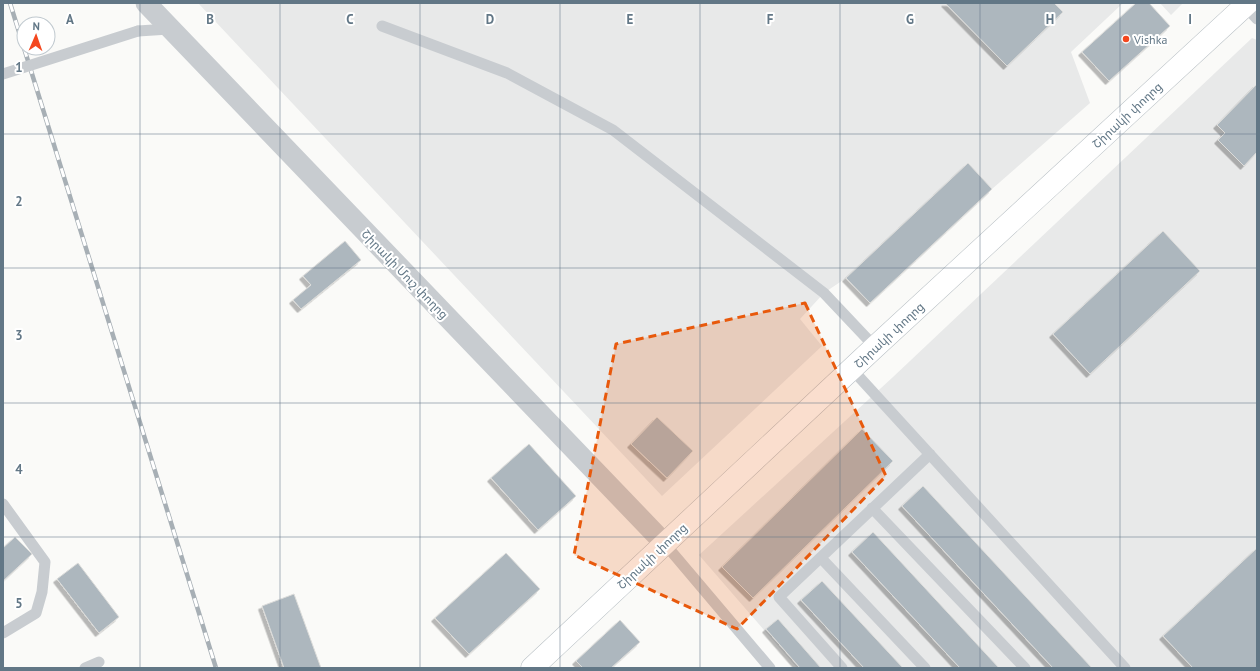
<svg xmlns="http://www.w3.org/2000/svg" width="1260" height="671" font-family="'PT Sans','Noto Sans Armenian',sans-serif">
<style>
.built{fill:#e8e9e9}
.building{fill:#adb7be;stroke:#dcdcda;filter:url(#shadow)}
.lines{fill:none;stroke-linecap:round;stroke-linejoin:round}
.secondary-casing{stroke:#b9c0c5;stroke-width:23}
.lane{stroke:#c8ccd0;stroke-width:11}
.street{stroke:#c8ccd0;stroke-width:21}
.secondary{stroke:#fff;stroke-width:22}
.rail-casing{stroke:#a7afb5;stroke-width:4.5}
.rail{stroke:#fff;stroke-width:3;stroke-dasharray:9;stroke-linecap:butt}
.lane-bridge{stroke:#c8ccd0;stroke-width:11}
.marked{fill:#e8590c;fill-opacity:0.2;stroke:#e8590c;stroke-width:3;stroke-dasharray:8 5;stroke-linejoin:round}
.grid{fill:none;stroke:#627786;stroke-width:1;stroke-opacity:0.55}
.poi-dot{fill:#f4471e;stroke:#fff;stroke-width:1.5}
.labels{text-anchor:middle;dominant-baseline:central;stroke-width:4;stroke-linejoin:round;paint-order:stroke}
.poi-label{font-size:12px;fill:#627786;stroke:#fff;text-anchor:start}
.street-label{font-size:12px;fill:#627786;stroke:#fff}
.grid-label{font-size:13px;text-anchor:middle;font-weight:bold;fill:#627786;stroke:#fff;stroke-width:4;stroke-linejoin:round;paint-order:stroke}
</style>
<defs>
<filter id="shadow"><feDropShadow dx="-3.5" dy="3.5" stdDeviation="0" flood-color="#0004"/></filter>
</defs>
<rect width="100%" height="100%" fill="#fafaf8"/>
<path class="built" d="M 198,3 L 1123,3 L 1071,52 L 1090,103 L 992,189 L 870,303 L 846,278 L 824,293 L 800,319 L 822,346 L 662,496 Z
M 1160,3 L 1183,3 L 1171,15 Z
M 1252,38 L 1257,40 L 1257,668 L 797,668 L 699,555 L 893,377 Z"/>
<path class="building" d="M 945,3 L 1054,3 L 1063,12 L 1007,66 Z
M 1136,3 L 1149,3 L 1170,26 L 1109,81 L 1082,52 Z
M 1257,84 L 1257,152 L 1244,166 L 1218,140 L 1225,133 L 1217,125 Z
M 968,163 L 992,189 L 870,303 L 846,278 Z
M 1163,231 L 1200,271 L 1090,374 L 1053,334 Z
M 345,241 L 361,260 L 301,309 L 293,300 L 311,285 L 303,276 Z
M 657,417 L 693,451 L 667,478 L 631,444 Z
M 862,429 L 893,461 L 753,598 L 722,567 Z
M 529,444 L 576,496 L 538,530 L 491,478 Z
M 923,486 L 1092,668 L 1053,668 L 902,506 Z
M 873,532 L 999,668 L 960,668 L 852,552 Z
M 15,537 L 32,554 L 3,581 L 3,548 Z
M 1257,548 L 1257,668 L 1193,668 L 1163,636 Z
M 506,553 L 540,589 L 469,654 L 435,618 Z
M 78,563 L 119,617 L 99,633 L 57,579 Z
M 822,581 L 903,668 L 864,668 L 801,600 Z
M 294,594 L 321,668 L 284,668 L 262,606 Z
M 778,619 L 821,668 L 800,668 L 766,629 Z
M 620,620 L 640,642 L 611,668 L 583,668 L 576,661 Z"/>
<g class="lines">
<g class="secondary-casing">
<path id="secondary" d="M 532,668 L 875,347 L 1248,3"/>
</g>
<path class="lane" d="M 1242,3 L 1257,19
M 382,26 L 507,73 L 613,130 L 824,293 L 875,347
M 138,31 L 169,29
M 850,367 L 1125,668
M 3,504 L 45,562 L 42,592 L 36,613 L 3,633
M 872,508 L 1025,668
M 665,544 L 770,668
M 821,558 L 925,668
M 85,668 L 99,662
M 842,668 L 779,597 L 930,454"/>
<path class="street" d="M 146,3 L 665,544"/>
<use href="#secondary" class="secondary"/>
<g class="rail-casing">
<path id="rail" d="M 10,3 L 24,48
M 24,48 L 216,668"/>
</g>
<use href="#rail" class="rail"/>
<path class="lane-bridge" d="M 3,74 L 138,31"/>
</g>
<path class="marked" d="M 805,303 L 886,476 L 737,629 L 574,555 L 616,344 Z"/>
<path class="grid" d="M 140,3 L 140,668M 280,3 L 280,668M 420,3 L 420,668M 560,3 L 560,668M 700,3 L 700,668M 840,3 L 840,668M 980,3 L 980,668M 1120,3 L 1120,668M 3,134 L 1257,134M 3,268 L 1257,268M 3,403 L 1257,403M 3,537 L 1257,537"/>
<circle class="poi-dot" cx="1126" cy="39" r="4"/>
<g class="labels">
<g class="poi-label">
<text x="1134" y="39">Vishka</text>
</g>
<g class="street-label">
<text transform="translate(1127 115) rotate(-43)">Շիրակի փողոց</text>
<text transform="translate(405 274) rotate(46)">Շիրակի Մուշ փողոց</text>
<text transform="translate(889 335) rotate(-43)">Շիրակի փողոց</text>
<text transform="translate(652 556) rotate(-43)">Շիրակի փողոց</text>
</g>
</g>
<g class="grid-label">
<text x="70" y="24">A</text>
<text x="210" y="24">B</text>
<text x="350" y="24">C</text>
<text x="490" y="24">D</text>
<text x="630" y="24">E</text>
<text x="770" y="24">F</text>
<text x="910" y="24">G</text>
<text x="1050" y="24">H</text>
<text x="1190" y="24">I</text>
<text x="19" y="72">1</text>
<text x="19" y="206">2</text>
<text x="19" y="340">3</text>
<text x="19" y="474">4</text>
<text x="19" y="608">5</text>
</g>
<rect width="1260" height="671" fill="none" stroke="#627786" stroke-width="8"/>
<g transform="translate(36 36) rotate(2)"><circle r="19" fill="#ffffff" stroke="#c0c9cf"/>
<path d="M0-3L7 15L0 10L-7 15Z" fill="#f4471e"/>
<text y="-6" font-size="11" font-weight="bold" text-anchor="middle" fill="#627786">N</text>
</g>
</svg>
